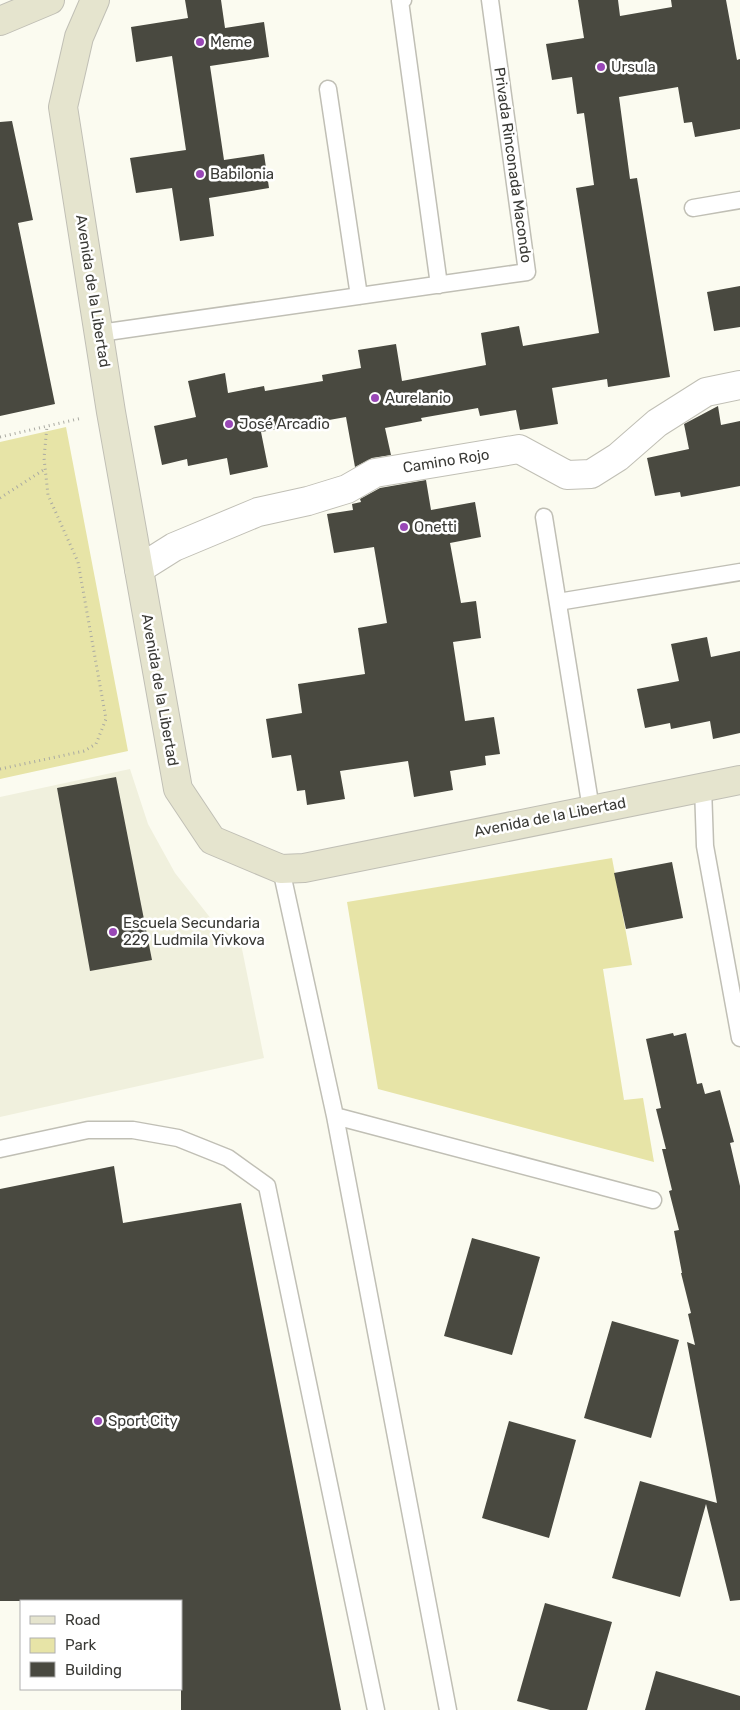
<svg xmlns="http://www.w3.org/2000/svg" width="740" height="1710" font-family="Rubik,sans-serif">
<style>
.built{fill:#f0f0dd}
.green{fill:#e7e4a7}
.building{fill:#494940}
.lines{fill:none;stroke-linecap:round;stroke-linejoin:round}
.lane-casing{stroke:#c0bfb5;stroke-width:19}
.street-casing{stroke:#c0bfb5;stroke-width:30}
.secondary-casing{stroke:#c0bfb5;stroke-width:30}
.path{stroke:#aaaaa2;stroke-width:3;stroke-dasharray:1 4;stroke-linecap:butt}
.lane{stroke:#fff;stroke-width:16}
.street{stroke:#fff;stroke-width:28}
.secondary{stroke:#e5e4ce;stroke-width:28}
.poi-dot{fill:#9947b6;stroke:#fff;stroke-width:2}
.labels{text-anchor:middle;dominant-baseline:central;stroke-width:5;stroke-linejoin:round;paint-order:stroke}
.poi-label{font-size:15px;fill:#3a3a36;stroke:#fff;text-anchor:start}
.street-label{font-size:15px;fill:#3a3a36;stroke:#fff}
</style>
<rect width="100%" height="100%" fill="#fbfbf0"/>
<path class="built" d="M 130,769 L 148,824 L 175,873 L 212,920 L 241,944 L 264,1058 L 0,1117 L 0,797 Z"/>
<path class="green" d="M 66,427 L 128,751 L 0,779 L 0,442 Z
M 612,858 L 632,965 L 603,969 L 624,1100 L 643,1098 L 654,1162 L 378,1089 L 347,902 Z"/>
<path class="building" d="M 185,0 L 221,0 L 225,28 L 264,22 L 269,57 L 210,66 L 224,160 L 264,154 L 269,188 L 209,198 L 214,236 L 180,241 L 172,188 L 136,193 L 130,158 L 186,150 L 172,56 L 136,62 L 131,27 L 188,18 Z
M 578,0 L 618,0 L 620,16 L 672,7 L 671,0 L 726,0 L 737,60 L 740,59 L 740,129 L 695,137 L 692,122 L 684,123 L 678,87 L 619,97 L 630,179 L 637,178 L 670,377 L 608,387 L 607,379 L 552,388 L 558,424 L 520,430 L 516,410 L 480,416 L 478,408 L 421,418 L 422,421 L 385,428 L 391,455 L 372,458 L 355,467 L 346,417 L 261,432 L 268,467 L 230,475 L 227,458 L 188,466 L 187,459 L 162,465 L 154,426 L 196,417 L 188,381 L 225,373 L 228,393 L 264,386 L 265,391 L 323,381 L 322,375 L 361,368 L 358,350 L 396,344 L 402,381 L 486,365 L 481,333 L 519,326 L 523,346 L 599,333 L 576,188 L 594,185 L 584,113 L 577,114 L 572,77 L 552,80 L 546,44 L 584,38 Z
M 12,121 L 33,220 L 18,223 L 55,404 L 0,416 L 0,122 Z
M 740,286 L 740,327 L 714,331 L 707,292 Z
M 718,406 L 721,425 L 740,421 L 740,486 L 681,497 L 680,492 L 655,496 L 647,458 L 689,449 L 684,424 Z
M 426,480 L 431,510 L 475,502 L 481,537 L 450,543 L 461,603 L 476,601 L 481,638 L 453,642 L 465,721 L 494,717 L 500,754 L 485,756 L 486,765 L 450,771 L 453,790 L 414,797 L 408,761 L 340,771 L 345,799 L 307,805 L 305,790 L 297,791 L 291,755 L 272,758 L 266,719 L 302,713 L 298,684 L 365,674 L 358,628 L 387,623 L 374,547 L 334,553 L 327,514 L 353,510 L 352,504 L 361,502 L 360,499 L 380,488 Z
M 707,637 L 711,657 L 740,651 L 740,733 L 713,739 L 710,721 L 671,729 L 670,723 L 645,728 L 637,689 L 679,681 L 671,644 Z
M 116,777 L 152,960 L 90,971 L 57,788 Z
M 672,862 L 683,918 L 626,929 L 614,873 Z
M 673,1033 L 674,1036 L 686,1033 L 697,1084 L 702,1083 L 705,1094 L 720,1090 L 734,1142 L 730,1143 L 740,1186 L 740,1600 L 730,1601 L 706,1504 L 680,1597 L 612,1578 L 640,1481 L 717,1503 L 687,1342 L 695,1345 L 688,1314 L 691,1313 L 681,1273 L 682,1273 L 674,1231 L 679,1230 L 669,1191 L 672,1190 L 662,1149 L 666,1149 L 656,1109 L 661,1108 L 646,1039 Z
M 114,1166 L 123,1223 L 241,1203 L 341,1710 L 181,1710 L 181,1601 L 0,1601 L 0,1189 Z
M 472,1238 L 540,1257 L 512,1355 L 444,1336 Z
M 612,1321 L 679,1340 L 651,1438 L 584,1418 Z
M 509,1421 L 576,1440 L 549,1538 L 482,1518 Z
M 545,1603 L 612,1622 L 587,1710 L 550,1710 L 517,1701 Z
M 656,1671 L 740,1696 L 740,1710 L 645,1710 Z"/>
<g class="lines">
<g class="lane-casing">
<path id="lane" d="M 403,0 L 400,1 L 439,285
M 328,89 L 359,296
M 693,208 L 740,200
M 100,333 L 527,272 L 490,0
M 544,517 L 591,809
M 558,602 L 740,572
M 703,787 L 705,846 L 740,1038
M 281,869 L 335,1116 L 448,1710
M 335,1116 L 653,1200
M 0,1149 L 88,1130 L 133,1130 L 178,1138 L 228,1158 L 267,1186 L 376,1710"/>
</g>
<g class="street-casing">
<path id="street" d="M 139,569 L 174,547 L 258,512 L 308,501 L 347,489 L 375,473 L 519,449 L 567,475 L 591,474 L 618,457 L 657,423 L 706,392 L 740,385"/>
</g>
<g class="secondary-casing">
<path id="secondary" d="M 95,0 L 79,37 L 63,107 L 111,412 L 178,789 L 212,840 L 281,869 L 304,868 L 740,780
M 0,21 L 50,0"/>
</g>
<path class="path" d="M 0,437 L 82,418
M 0,498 L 45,469
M 0,769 L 84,751 L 96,744 L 106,719 L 78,562 L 48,495 L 44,458 L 47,426"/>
<use href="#lane" class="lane"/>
<use href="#street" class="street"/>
<use href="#secondary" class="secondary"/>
</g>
<g class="poi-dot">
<circle cx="200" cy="42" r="5"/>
<circle cx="601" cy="67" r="5"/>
<circle cx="200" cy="174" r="5"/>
<circle cx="375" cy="398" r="5"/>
<circle cx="229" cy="424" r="5"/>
<circle cx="404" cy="527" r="5"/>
<circle cx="113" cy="932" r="5"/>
<circle cx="98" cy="1421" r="5"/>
</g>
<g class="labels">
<g class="poi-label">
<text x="210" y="42">Meme</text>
<text x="611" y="67">Ursula</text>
<text x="210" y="174">Babilonia</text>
<text x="385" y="398">Aurelanio</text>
<text x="239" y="424">José Arcadio</text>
<text x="414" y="527">Onetti</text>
<text x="123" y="923">Escuela Secundaria<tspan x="123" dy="17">229 Ludmila Yivkova</tspan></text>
<text x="108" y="1421">Sport City</text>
</g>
<g class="street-label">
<text transform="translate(513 165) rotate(82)">Privada Rinconada Macondo</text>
<text transform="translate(93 291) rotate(81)">Avenida de la Libertad</text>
<text transform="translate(446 461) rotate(-9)">Camino Rojo</text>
<text transform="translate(160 690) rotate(80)">Avenida de la Libertad</text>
<text transform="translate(550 817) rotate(-11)">Avenida de la Libertad</text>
</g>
</g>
<rect x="20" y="1600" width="162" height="90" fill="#ffffff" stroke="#b0b0af"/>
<rect x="30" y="1616" width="25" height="8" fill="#e5e4ce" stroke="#b0b0af"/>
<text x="65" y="1625" font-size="15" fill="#3a3a36">Road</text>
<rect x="30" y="1638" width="25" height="15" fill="#e7e4a7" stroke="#b0b0af"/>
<text x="65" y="1650" font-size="15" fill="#3a3a36">Park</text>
<rect x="30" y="1662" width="25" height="15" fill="#494940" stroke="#b0b0af"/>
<text x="65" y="1675" font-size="15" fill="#3a3a36">Building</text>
</svg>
